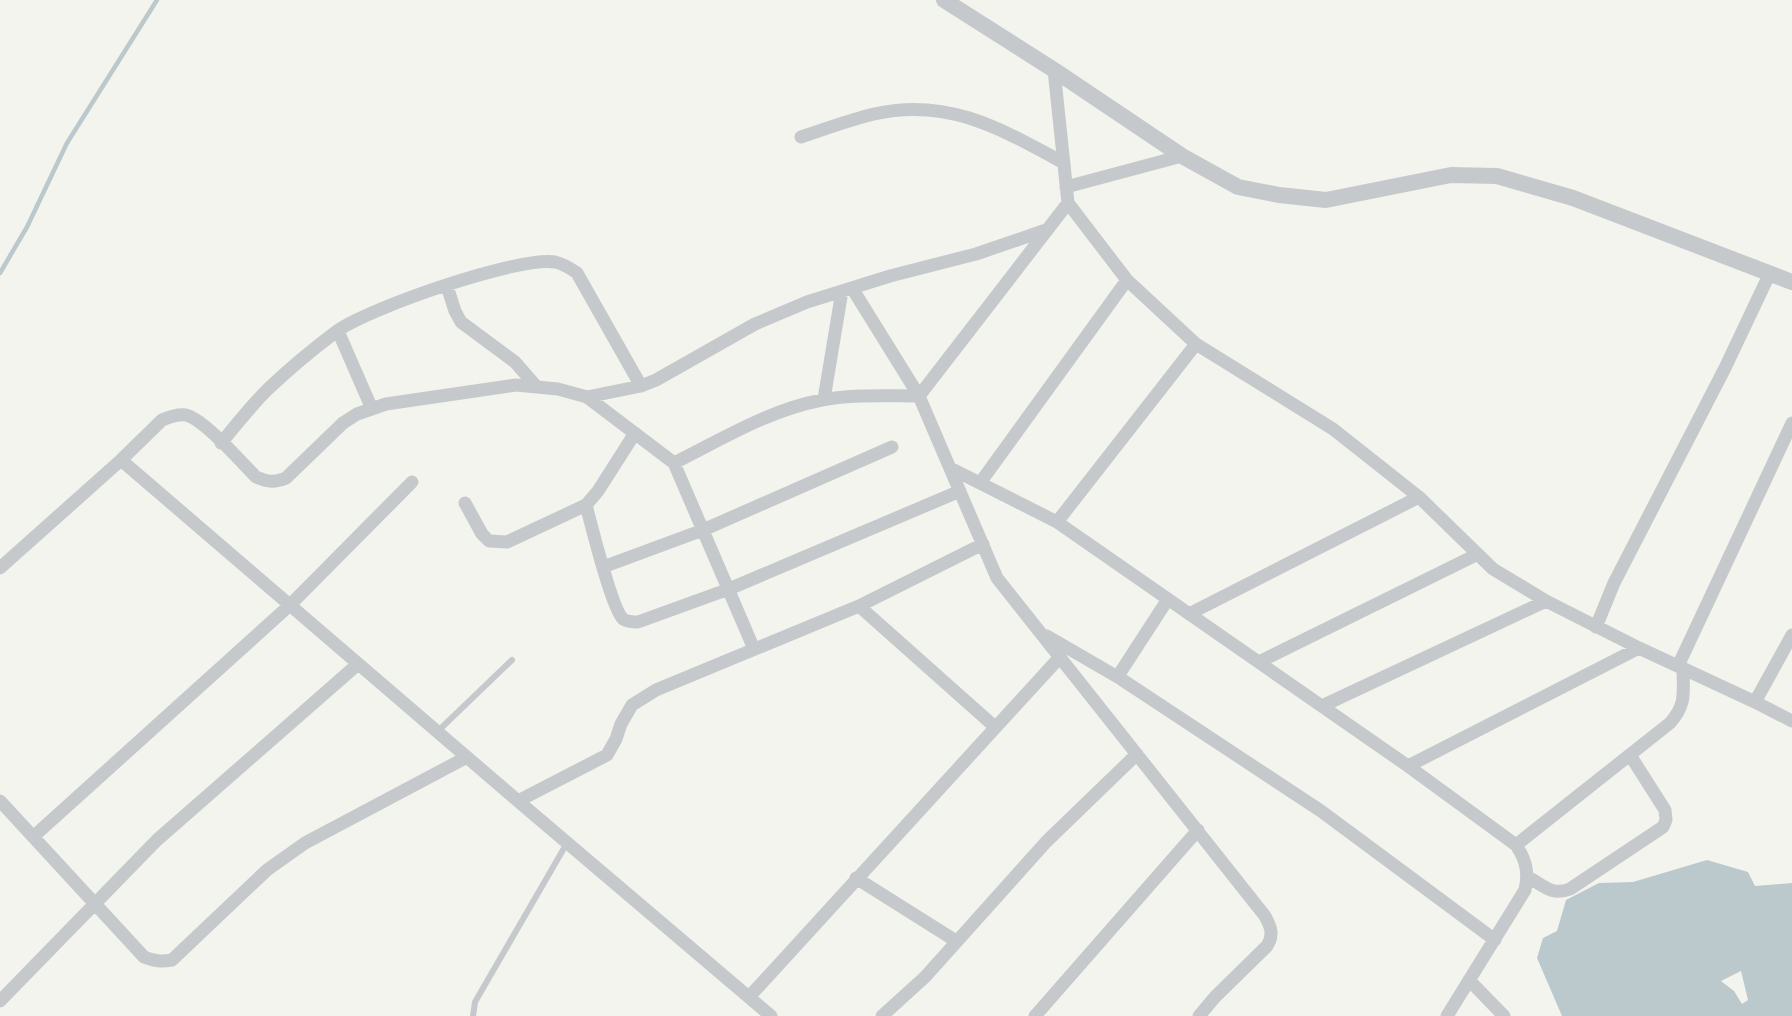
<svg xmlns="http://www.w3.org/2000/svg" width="1792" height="1016" font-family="Ubuntu,sans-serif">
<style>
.water{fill:#bbc9cd;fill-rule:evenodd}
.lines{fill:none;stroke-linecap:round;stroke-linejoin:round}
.stream{stroke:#bbc9cd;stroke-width:4.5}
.service{stroke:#c6c9cc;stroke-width:6}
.minor{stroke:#c6c9cc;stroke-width:13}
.tertiary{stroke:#c6c9cc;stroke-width:16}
</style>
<rect width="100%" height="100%" fill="#f4f4ef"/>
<path class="water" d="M 1707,860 L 1748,872 L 1755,886 L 1792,883 L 1792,1016 L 1562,1016 L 1537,958 L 1543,938 L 1557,931 L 1566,900 L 1599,883 L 1633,882 ZM 1741,971 L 1748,1000 L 1742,1004 L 1734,991 L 1721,981 Z"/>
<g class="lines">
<path class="stream" d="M 0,273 L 27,227 L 67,143 L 157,0"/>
<path class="service" d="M 437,732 L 512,660
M 473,1016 L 475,1002 L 567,843"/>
<path class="minor" d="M 1054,70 L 1068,203
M 801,137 C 825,129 849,120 874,114 C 948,97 1001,129 1064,163
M 1066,187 L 1182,156
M 447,286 L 455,311 L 461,322 L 515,362 L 535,385
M 852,288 L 919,396 L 1068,203 L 1127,280 L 1196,344 L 1333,429 L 1419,497 L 1493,569 L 1546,601 L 1639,648 L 1755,702 L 1792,721
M 338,331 L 372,409
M 1196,344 L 1057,522 L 1408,766 L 1516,845 C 1526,860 1529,872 1525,890 L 1447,1016
M 587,397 L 641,386 L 656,380 L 755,324 L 807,302 L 890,276 L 976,254 L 1046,230
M 824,399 L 842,291
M 221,443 C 236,425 251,406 267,390 C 289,369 313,349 337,331 C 369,308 518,256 555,262 C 564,264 570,268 577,273 L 641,386
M 674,463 L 754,649
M 950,468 L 1057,522
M 980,483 L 1127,280
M 465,503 L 482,534 L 489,541 L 507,542 L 586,505 L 598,491 L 635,433
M 586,505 C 591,524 612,609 623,619 C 628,622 633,622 638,622 L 729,589 L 960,491
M 983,544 L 859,606 L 995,727
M 603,567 L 703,530 L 892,447
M 0,568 L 121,460
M 1189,614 L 1419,497
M 1596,627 L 1614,583 L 1725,368 L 1770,273
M 1047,636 L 1121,679 L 1321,811 L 1495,940
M 1259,662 L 1476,555
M 1678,666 L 1792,423
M 1118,676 L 1168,599
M 1755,702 L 1792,635
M 1322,706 L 1546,601
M 1408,766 L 1639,648
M 0,801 L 144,957 C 154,961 161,962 172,960 L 267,870 L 305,843 L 467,757
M 518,801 L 607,755 L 616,739 L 621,724 L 632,705 L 656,690 L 859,606
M 33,837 L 290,605 L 412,482
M 1516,845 L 1670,723 C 1687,704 1683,692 1683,668
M 1528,877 C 1544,886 1552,896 1570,889 L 1663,827 L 1666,820 L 1665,810 L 1630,755
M 856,878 L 956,941
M 1469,980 L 1504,1016
M 749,997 L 1060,657
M 0,1001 L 157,840 L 358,664
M 771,1016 L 518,801 L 121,460 L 162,420 C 169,417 178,414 186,415 C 205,420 241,462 256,477 C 268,482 274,483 286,478 L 343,423 L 357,414 L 386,404 L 516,385 L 558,389 L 587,397 L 674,463 C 722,439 769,410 822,400 C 853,394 888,396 919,396 L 997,578 L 1265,916 C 1271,927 1274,935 1267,946 L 1215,997 L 1199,1016
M 882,1016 L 925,977 L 1046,842 L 1137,754
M 1035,1016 L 1198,830"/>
<path class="tertiary" d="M 944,0 L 1054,70 L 1182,156 L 1238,187 L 1279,195 L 1326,200 L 1451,175 L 1497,176 L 1573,198 L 1792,282"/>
</g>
</svg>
